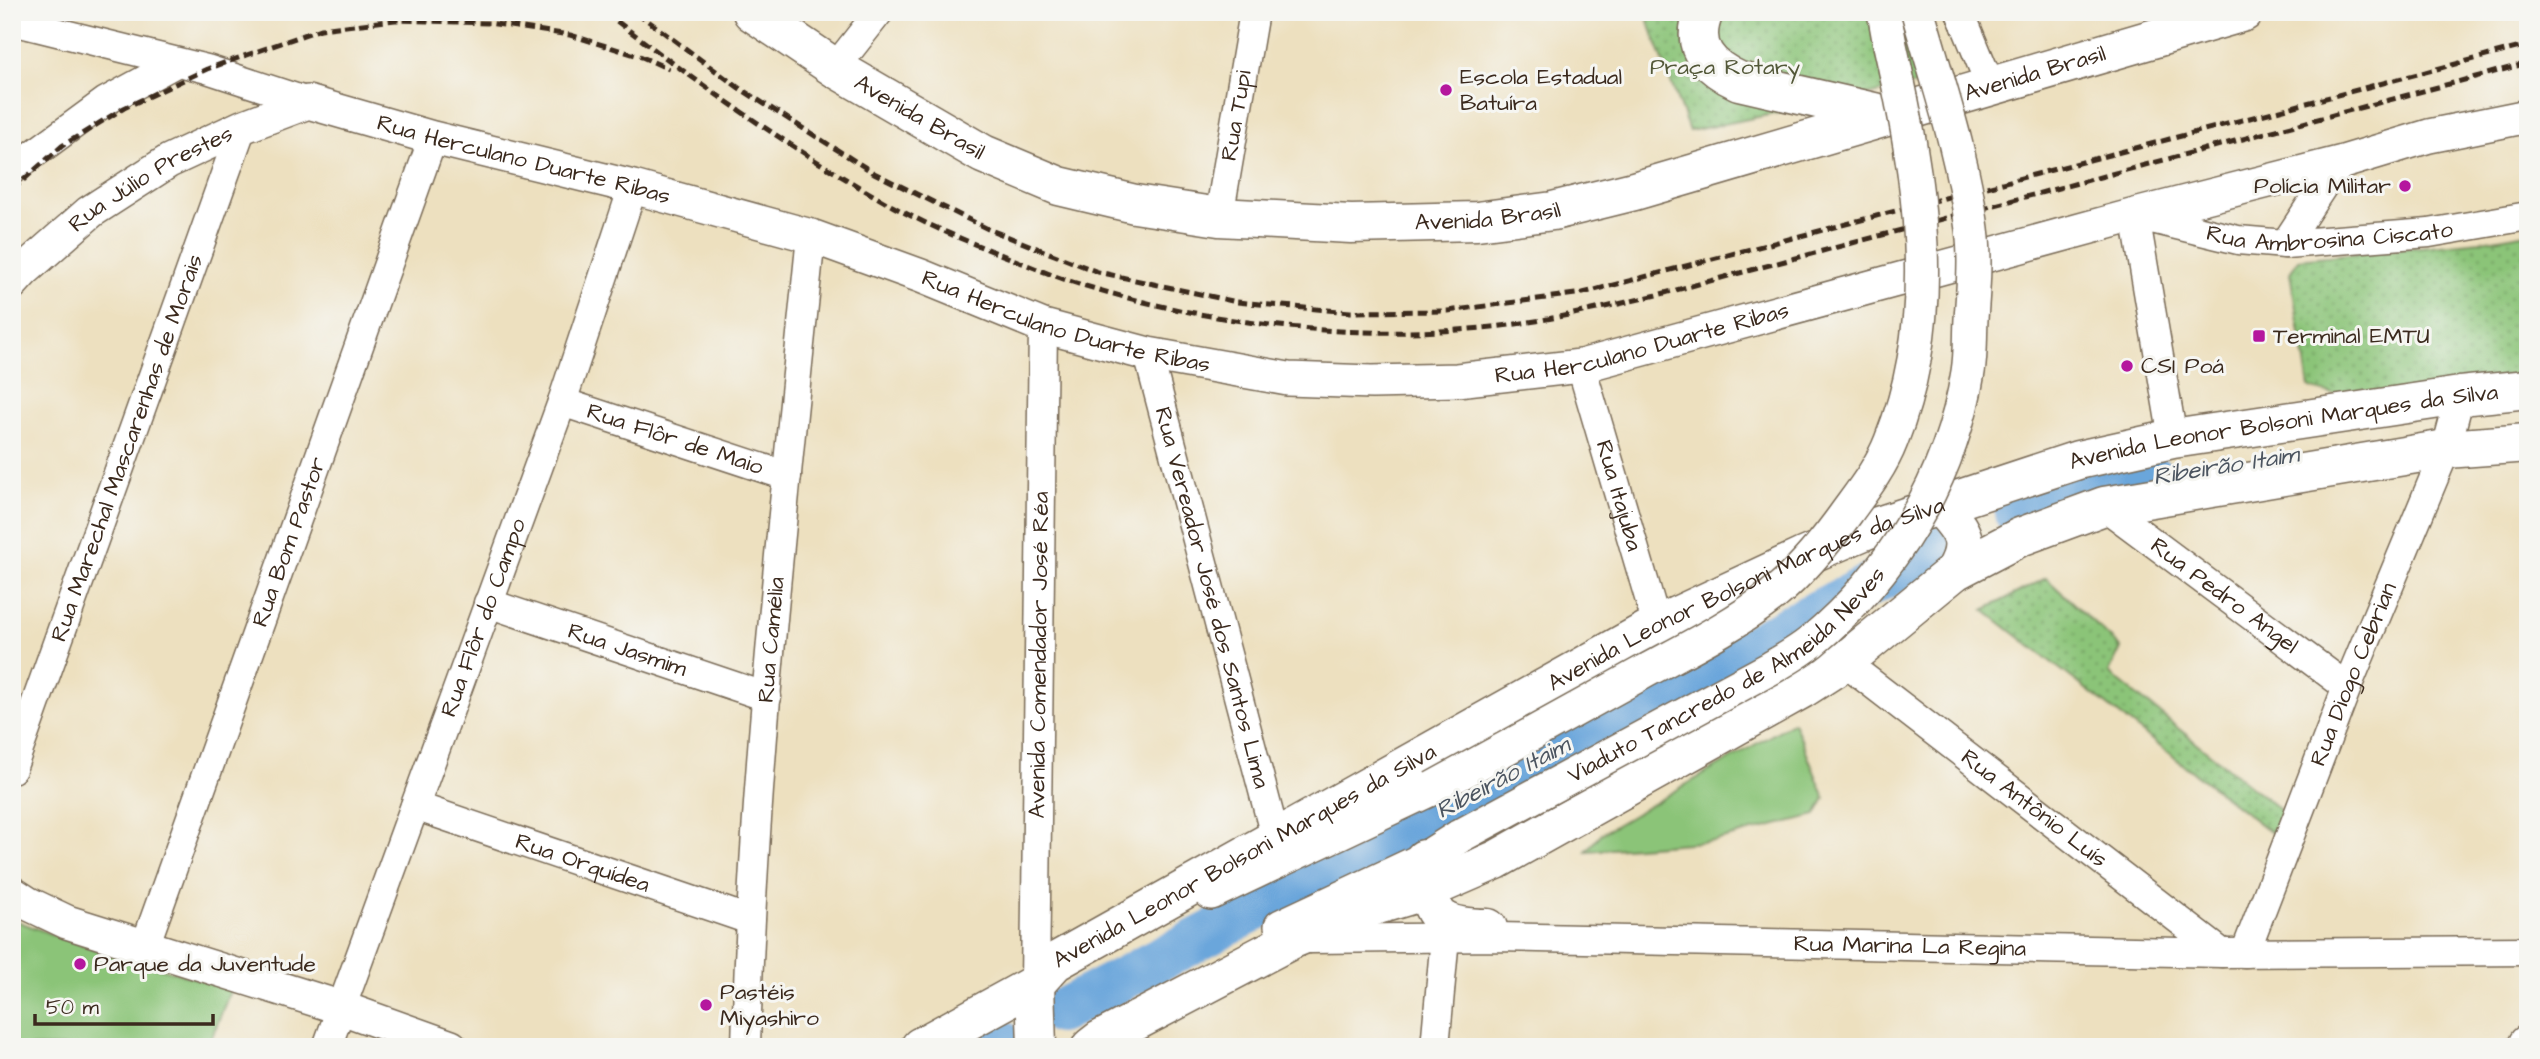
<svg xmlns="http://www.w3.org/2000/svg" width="2540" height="1059" font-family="'Architects Daughter',sans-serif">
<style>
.green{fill:url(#green-dots);stroke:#63774b;stroke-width:2}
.pitch{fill:#8bc478;stroke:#63774b;stroke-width:2}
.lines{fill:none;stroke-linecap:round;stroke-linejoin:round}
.river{stroke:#6ba6db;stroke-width:44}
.minor-casing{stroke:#796a56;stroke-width:31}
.tertiary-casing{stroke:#796a56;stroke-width:36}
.secondary-casing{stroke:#796a56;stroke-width:41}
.minor{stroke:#fff;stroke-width:28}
.tertiary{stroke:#fff;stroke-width:33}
.secondary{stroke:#fff;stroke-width:38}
.rail{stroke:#3b2a1e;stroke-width:5;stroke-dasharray:10 5;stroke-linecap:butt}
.tertiary-bridge-casing{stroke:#796a56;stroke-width:36;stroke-linecap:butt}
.tertiary-bridge{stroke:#fff;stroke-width:33}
.poi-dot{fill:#b5179e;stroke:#f6f6f2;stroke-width:2.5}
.labels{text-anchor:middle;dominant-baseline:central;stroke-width:6;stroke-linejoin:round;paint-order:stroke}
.park-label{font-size:23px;fill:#535839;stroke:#f6f6f2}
.street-label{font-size:23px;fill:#3b2a1e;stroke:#f6f6f2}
.poi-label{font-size:23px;fill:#3b2a1e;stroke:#f6f6f2;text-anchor:start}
.water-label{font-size:24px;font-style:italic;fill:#4c5560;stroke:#f6f6f2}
</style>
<defs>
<pattern id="green-dots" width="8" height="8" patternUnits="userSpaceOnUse" patternTransform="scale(1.75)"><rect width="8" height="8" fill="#8bc478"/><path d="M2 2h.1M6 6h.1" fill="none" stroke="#739f62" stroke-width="1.8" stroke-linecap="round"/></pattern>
</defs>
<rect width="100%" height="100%" fill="#f6f6f2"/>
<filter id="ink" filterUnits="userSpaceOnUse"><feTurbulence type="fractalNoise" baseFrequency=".0143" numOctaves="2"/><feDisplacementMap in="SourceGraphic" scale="14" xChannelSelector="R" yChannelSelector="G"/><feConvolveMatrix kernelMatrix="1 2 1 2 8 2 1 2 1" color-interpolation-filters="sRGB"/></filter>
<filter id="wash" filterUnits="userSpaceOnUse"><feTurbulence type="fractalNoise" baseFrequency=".00686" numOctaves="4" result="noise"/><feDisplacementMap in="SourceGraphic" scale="28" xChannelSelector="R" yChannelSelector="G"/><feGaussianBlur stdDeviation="1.57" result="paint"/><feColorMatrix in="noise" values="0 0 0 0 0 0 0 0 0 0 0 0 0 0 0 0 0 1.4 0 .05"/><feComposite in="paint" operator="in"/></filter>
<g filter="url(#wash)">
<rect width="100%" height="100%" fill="#ede0bf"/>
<path class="green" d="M 1645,12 L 1899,12 L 1907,22 L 1916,85 L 1689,131 Z
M 2528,233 L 2528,372 C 2480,380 2348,409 2309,387 L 2290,273 L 2298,259 L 2481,241 Z
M 2046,578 L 2121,648 L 2109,673 L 2294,821 L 2286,844 L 1984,610 Z"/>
<path class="pitch" d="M 1794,722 L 1825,798 L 1816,815 L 1714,841 L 1586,851 L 1601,834 Z
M 12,919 L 64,939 L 231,989 L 208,1047 L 12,1047 Z"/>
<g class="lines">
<path class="river" d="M 2016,513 L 2099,488 L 2154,478
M 1059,1012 L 1629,715 L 1785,629 L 1948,544
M 993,1047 L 1001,1042"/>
</g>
</g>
<g filter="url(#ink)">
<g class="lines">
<g class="minor-casing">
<g id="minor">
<path d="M 1960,12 L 1991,87"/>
<path d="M 12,21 L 207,69 L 308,102"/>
<path d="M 835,68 L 879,12"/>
<path d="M 12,170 L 106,101 L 176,63"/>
<path id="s1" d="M 1219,217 L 1254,12"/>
<path d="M 2285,244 L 2323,186 L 2343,162"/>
<path id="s2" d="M 1148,354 L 1276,840"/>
<path id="s3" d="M 1581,366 L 1657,625"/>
<path id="s4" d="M 562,402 L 787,476"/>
<path id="s5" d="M 2173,439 L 2135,215 L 2238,240 L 2285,244 L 2429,233 L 2528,216"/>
<path id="s6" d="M 2104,506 L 2347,687"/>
<path id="s7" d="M 488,603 L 767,697"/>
<path id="s8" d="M 1844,662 L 2222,953"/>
<path id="s9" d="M 12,769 L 242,127"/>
<path id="s10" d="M 415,806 L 750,920"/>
<path id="s11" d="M 1310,939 L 1498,937 L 2222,953 L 2528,951"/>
<path id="s12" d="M 145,946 L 433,138"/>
<path id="s13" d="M 2245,953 L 2347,687 L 2446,449 L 2460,396"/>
<path id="s14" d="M 1035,984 L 1043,326"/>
<path id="s15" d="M 327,1047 L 562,402 L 633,187"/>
<path id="s16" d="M 746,1047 C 753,776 784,505 811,236"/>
<path d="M 1435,1047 L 1445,937"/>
</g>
</g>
<g class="tertiary-casing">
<g id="tertiary">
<path d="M 1884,12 L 1890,45"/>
<path id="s17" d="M 12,283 L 23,271 L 90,212 L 169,161 L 242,127 L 308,102 L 433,138 L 633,187 L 811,236 L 921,276 L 1043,326 L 1148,354 L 1288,379 L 1372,382 L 1457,380 L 1581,366 L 2135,215 L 2343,162 L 2429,136 L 2528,116"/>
<path d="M 12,893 L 29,904 L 67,922 L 342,1008 L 451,1047"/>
<path d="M 1211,893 L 1433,788"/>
<path d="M 1281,926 L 1424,859 L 1460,836"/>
</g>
</g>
<g class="secondary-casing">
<g id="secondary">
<path id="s18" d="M 752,12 L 835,68 L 983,154 L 1059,186 L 1135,204 L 1219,217 L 1351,224 L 1477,221 L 1553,211 L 1634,191 L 2244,12"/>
<path d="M 1704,12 C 1689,48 1709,67 1739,81 L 1887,115"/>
<path d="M 1939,505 C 1960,529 1973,540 1955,571"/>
<path d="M 1424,859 C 1430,911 1430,928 1488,928"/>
<path d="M 1035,984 L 1037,1047"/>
<path id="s19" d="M 920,1047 L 1035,984 L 1055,962 L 1657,625 L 1803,557 L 1866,530 L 2078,460 L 2173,439 L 2460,396 L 2528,389"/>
<path d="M 1091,1047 L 1100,1040 L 1293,939 L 1374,906 L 1427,890 L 1496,860 L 1802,689 L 1844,662 L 1955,571 L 2020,537 L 2104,506 L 2446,449 L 2528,443"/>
<path d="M 2527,1047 L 2528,1044"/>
</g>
</g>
<use href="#minor" class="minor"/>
<use href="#tertiary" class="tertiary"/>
<use href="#secondary" class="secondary"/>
<path class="rail" d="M 605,12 C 697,83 792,150 894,207 C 931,227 971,243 1010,258 C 1033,267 1055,277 1079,284 C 1208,324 1347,341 1481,328 C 1541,323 1602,308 1661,294 L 2528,63
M 636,12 L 739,88 L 874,173 L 988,229 L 1098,272 L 1237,302 L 1350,312 L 1448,311 L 1583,293 L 2528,45
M 12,190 L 62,146 L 124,108 L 207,69 L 321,29 L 395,20 L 489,23 L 570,35 L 642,57 L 669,69"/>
<g class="tertiary-bridge-casing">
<g id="tertiary-bridge">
<path d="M 1433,788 C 1503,750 1572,712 1642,673 C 1686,649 1733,626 1773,595 C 1802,571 1825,543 1847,512 C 1863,490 1881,467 1891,441 C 1943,311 1919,176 1890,45"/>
<path id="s20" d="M 1460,836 L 1771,668 C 1784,660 1799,652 1811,642 C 1893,573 1951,479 1968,372 C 1971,355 1970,337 1971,319 C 1973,290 1976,259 1972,229 C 1963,155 1938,83 1918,12"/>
</g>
</g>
<use href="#tertiary-bridge" class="tertiary-bridge"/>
</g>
</g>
<g class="poi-dot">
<circle cx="1446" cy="90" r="7"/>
<circle cx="2405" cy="186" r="7"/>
<rect x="2252" y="329" width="14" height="14" rx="3.5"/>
<circle cx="2127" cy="366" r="7"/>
<circle cx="80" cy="964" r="7"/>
<circle cx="706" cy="1005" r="7"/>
</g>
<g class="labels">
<g class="park-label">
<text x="1725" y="67">Praça Rotary</text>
</g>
<g class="street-label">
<text stroke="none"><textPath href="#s18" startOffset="1353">Avenida Brasil</textPath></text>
<text stroke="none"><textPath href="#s1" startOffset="103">Rua Tupi</textPath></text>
<text stroke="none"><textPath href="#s18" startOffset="198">Avenida Brasil</textPath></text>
<text stroke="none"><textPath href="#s17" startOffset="574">Rua Herculano Duarte Ribas</textPath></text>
<text stroke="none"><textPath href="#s17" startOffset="175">Rua Júlio Prestes</textPath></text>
<text stroke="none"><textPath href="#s18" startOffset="786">Avenida Brasil</textPath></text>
<text stroke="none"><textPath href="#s5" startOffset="425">Rua Ambrosina Ciscato</textPath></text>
<text stroke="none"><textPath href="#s17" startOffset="1141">Rua Herculano Duarte Ribas</textPath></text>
<text stroke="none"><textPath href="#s17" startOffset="1729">Rua Herculano Duarte Ribas</textPath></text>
<text stroke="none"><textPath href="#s19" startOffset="1512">Avenida Leonor Bolsoni Marques da Silva</textPath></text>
<text stroke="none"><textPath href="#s4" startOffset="119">Rua Flôr de Maio</textPath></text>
<text stroke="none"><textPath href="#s9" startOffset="341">Rua Marechal Mascarenhas de Morais</textPath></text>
<text stroke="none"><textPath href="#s3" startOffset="135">Rua Itajuba</textPath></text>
<text stroke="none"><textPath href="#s12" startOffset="429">Rua Bom Pastor</textPath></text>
<text stroke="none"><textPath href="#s19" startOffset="945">Avenida Leonor Bolsoni Marques da Silva</textPath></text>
<text stroke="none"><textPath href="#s6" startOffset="150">Rua Pedro Angel</textPath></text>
<text stroke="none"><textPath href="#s2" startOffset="252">Rua Vereador José dos Santos Lima</textPath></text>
<text stroke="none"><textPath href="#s15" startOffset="457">Rua Flôr do Campo</textPath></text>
<text stroke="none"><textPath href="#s16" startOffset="408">Rua Camélia</textPath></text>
<text stroke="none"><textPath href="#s7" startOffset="147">Rua Jasmim</textPath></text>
<text stroke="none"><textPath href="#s14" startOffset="329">Avenida Comendador José Réa</textPath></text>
<text stroke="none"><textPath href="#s20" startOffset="313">Viaduto Tancredo de Almeida Neves</textPath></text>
<text stroke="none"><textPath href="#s13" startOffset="299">Rua Diogo Cebrian</textPath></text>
<text stroke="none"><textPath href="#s8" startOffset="240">Rua Antônio Luís</textPath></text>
<text stroke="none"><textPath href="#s19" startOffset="378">Avenida Leonor Bolsoni Marques da Silva</textPath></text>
<text stroke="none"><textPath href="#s10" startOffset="177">Rua Orquídea</textPath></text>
<text stroke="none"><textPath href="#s11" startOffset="600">Rua Marina La Regina</textPath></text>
</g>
<g class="poi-label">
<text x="1460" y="77">Escola Estadual<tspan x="1460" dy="26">Batuíra</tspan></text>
<text x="2391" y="186" text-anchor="end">Polícia Militar</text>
<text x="2273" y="336">Terminal EMTU</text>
<text x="2141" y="366">CSI Poá</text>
<text x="94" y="964">Parque da Juventude</text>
<text x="720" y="992">Pastéis<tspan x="720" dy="26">Miyashiro</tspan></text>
</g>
<g class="water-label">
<text transform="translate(2226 466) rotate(-9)">Ribeirão Itaim</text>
<text transform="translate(1503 778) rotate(-28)">Ribeirão Itaim</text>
</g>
</g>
<rect width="2540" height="1059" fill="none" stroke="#f6f6f2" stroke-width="42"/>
<path d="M35 1014v10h178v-10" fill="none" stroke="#3b2a1e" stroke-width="3.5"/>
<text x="46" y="1014" font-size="21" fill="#3b2a1e" stroke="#f6f6f2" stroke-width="5" paint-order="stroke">50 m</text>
</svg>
